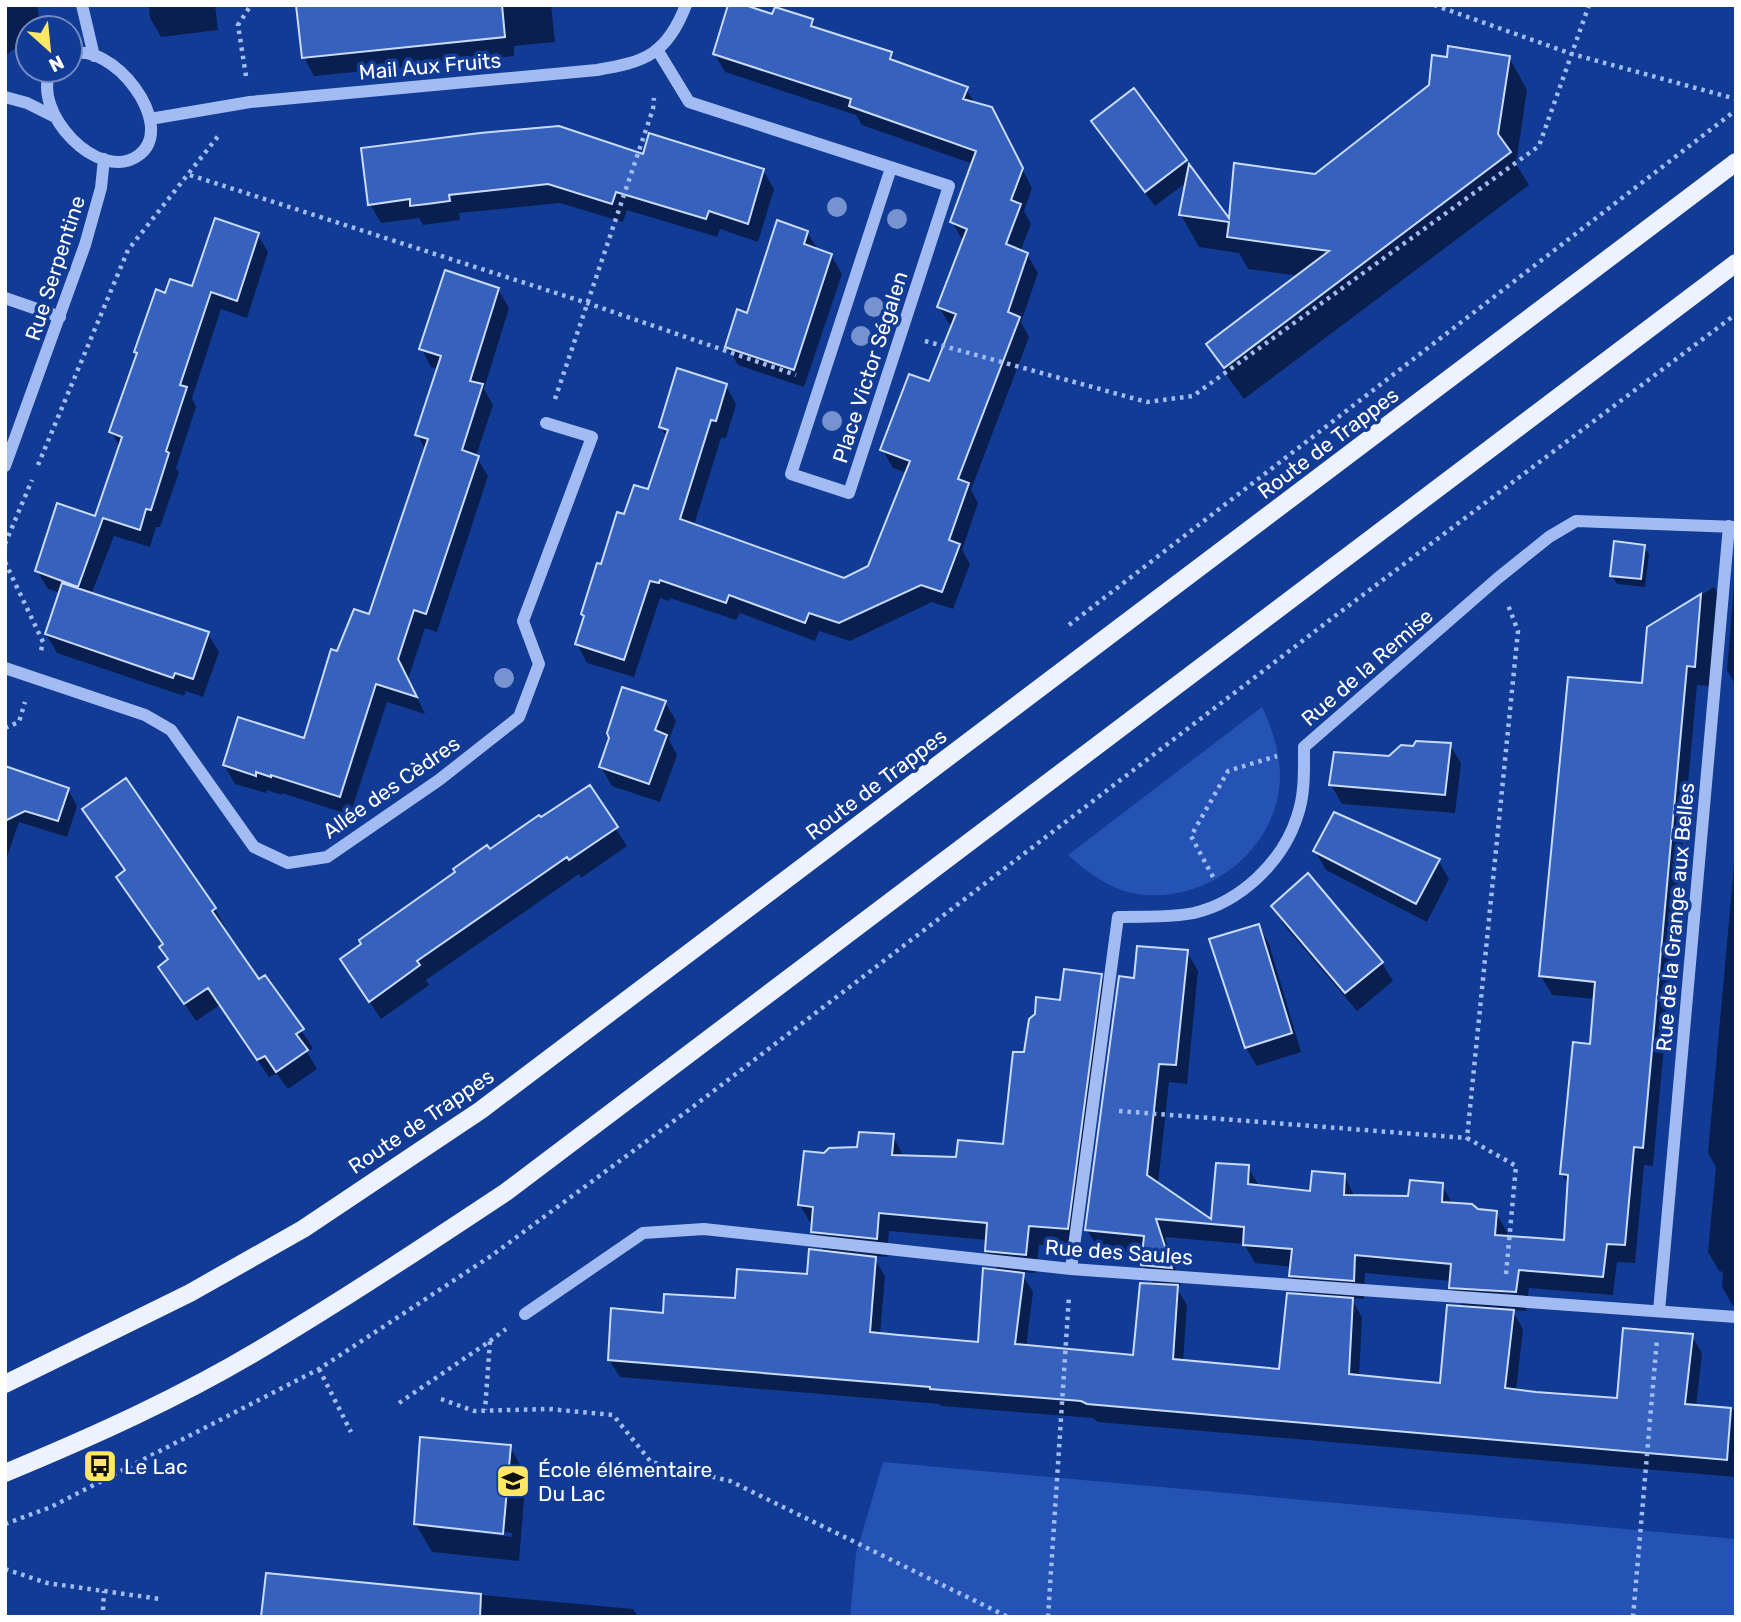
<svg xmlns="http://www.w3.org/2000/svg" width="1741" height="1622" font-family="Rubik,sans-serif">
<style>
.green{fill:#2553b5}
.shadow{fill:#0007;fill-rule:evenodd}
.building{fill:#3661bc;stroke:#cadbfd;stroke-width:2}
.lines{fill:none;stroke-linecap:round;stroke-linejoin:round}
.path{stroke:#a2bcf3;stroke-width:4.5;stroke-dasharray:3.5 5;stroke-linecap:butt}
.minor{stroke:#a2bcf3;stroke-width:12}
.major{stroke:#eef2ff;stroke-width:18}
.tree{fill:#7793cf}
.labels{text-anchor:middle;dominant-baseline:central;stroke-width:7;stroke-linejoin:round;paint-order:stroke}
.street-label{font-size:21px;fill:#fff;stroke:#123b96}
.poi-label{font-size:21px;fill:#fff;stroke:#123b96;text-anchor:start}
</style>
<rect width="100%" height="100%" fill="#123b96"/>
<path class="green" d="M 1262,707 C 1275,735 1284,765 1278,796 C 1265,859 1201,903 1138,894 C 1111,890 1088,873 1068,855 Z
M 883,1462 L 1736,1539 L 1736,1617 L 850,1617 L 856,1554 Z"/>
<path class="shadow" d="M 5,5 L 37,5 L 41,28 L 28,28 L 28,38 L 5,56 Z
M 149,5 L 215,5 L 218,30 L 161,37 L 150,18 Z
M 304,5 L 551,5 L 555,42 L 514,46 L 514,56 L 314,76 L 304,57 Z
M 773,16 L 812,21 L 818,31 L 891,54 L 896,63 L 966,89 L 976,105 L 1001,128 L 1032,188 L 1024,211 L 1031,224 L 1020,252 L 1027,254 L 1038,273 L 1021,322 L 1029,337 L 971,490 L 978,503 L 962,550 L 970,564 L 953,609 L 932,602 L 850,641 L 819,631 L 815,641 L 740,613 L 736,620 L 670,598 L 669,601 L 660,598 L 634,677 L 587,663 L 577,644 L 585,619 L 582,614 L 626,516 L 649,491 L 667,438 L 661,427 L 726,386 L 736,404 L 726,438 L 721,438 L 694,525 L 844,580 L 869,567 L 907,473 L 893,468 L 882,449 L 930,384 L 953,326 L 950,325 L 939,307 L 963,241 L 952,222 L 973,164 L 862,125 L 856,115 L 725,72 L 714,53 Z
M 1509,57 L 1527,90 L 1516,164 L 1529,185 L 1244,399 L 1227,376 L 1208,344 L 1299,276 L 1248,269 L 1239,253 L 1199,247 L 1181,215 L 1188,181 L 1155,206 L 1102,136 L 1094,121 L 1134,91 L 1230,223 L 1315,175 Z
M 644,156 L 763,170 L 774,189 L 758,242 L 720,229 L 717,237 L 627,210 L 623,222 L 560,203 L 459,213 L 460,220 L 423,225 L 419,218 L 381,223 L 370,204 Z
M 807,232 L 818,250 L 831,255 L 842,274 L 804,387 L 738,365 L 727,347 Z
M 257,234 L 268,252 L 247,318 L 221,309 L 192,398 L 196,407 L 176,468 L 179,472 L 160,527 L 156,527 L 150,547 L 114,536 L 91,595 L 208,634 L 219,652 L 203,697 L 186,691 L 184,696 L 57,653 L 46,634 L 60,593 L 48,589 L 37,571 L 96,518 L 120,447 L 111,432 L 138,356 L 136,352 L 166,295 L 193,288 Z
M 498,289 L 509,308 L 484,389 L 493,405 L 476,456 L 488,476 L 437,632 L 425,628 L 408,679 L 425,714 L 387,702 L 350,815 L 282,793 L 281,795 L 267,790 L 266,793 L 235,784 L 224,765 L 305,740 L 338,653 L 370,616 L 426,451 L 417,434 L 439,370 L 431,367 L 421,348 Z
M 1644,546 L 1649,555 L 1645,587 L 1617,584 L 1611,575 Z
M 1734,585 L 1736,585 L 1736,686 L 1727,670 Z
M 1714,587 L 1725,605 L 1718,687 L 1697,685 L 1653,1166 L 1644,1165 L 1635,1263 L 1617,1262 L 1613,1295 L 1529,1288 L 1526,1311 L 1512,1310 L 1523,1329 L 1516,1391 L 1618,1400 L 1692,1336 L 1702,1353 L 1696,1407 L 1736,1410 L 1736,1477 L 1098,1422 L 1093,1418 L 941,1406 L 940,1404 L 620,1377 L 609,1360 L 665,1315 L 737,1300 L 809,1276 L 825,1253 L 813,1231 L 813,1224 L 811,1224 L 800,1205 L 824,1154 L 859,1148 L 893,1136 L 904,1157 L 958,1159 L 1004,1145 L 1026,1054 L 1062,1002 L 1101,975 L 1111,994 L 1078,1247 L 1039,1245 L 1036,1273 L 1021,1272 L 1033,1292 L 1026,1347 L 1135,1357 L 1155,1286 L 1143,1265 L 1144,1254 L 1098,1249 L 1087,1230 L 1136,980 L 1187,952 L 1198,971 L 1187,1084 L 1169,1082 L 1158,1184 L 1213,1222 L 1248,1167 L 1259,1186 L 1312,1193 L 1344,1175 L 1355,1197 L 1410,1198 L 1442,1185 L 1453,1205 L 1496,1213 L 1507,1232 L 1507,1237 L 1566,1242 L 1569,1187 L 1562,1174 L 1592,1046 L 1596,999 L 1552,995 L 1541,976 L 1644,685 L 1648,628 ZM 889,1231 L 987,1240 L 986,1250 L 999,1272 L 980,1343 L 880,1335 L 885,1276 L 873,1256 L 887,1257 ZM 1165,1237 L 1244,1244 L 1255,1263 L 1292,1267 L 1291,1276 L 1303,1296 L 1280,1370 L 1183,1361 L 1187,1305 L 1175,1285 L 1181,1286 ZM 1365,1273 L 1451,1281 L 1451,1287 L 1463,1308 L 1442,1385 L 1359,1377 L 1362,1317 L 1351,1298 L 1364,1299 Z
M 665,702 L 676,721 L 669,740 L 677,755 L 660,802 L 612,786 L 601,767 Z
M 1450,745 L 1461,763 L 1455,813 L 1342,804 L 1331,785 Z
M 5,768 L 68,789 L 77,806 L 67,837 L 19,822 L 5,863 Z
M 126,781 L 215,909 L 225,927 L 222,929 L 259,982 L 265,977 L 313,1048 L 307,1052 L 317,1069 L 288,1089 L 277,1074 L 269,1077 L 220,1005 L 196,1021 L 160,967 L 169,961 L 164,946 L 129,895 L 118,877 L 126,872 L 95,827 Z
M 589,788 L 627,846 L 581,878 L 579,874 L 426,980 L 429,985 L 381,1019 L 342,960 Z
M 1736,844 L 1736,1306 L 1733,1306 L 1722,1287 L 1723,1272 L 1719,1271 L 1708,1252 L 1716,1167 L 1708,1153 Z
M 1315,851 L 1438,860 L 1449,879 L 1427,922 L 1326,870 Z
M 1273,906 L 1382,963 L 1393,981 L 1357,1011 L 1284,925 Z
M 1259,926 L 1269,944 L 1301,1052 L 1257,1066 L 1246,1048 Z
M 510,1447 L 526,1475 L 519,1561 L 432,1552 L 415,1523 ZM 431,1524 L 512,1533 L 512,1537 L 431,1527 Z
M 267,1575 L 633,1609 L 638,1617 L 263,1617 Z"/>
<path class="building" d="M 296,5 L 502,5 L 505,37 L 302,58 Z
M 728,5 L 745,5 L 772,14 L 775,7 L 813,19 L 811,26 L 892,52 L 890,59 L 968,87 L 963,99 L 992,107 L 1023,168 L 1011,200 L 1021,204 L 1006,244 L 1028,253 L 1008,312 L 1020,317 L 958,479 L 969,483 L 949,540 L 960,544 L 942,592 L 921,585 L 839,623 L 809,613 L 805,623 L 729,595 L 726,603 L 660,580 L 659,583 L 650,581 L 624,660 L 575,644 L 584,616 L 581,614 L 597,563 L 601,564 L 617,512 L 624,514 L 634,485 L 648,489 L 668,430 L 659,427 L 677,368 L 727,384 L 716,421 L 711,420 L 680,519 L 844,578 L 868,566 L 910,461 L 880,450 L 909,374 L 929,381 L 956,314 L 937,307 L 967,229 L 950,222 L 976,151 L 849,106 L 851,99 L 713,54 Z
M 1448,46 L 1510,56 L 1498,134 L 1511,152 L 1224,368 L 1206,344 L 1329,251 L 1227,237 L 1229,222 L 1179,215 L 1189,164 L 1229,218 L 1234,163 L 1315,174 L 1429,85 L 1432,55 L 1447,57 Z
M 1134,88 L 1187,160 L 1145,192 L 1091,121 Z
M 559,126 L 643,154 L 649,133 L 764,169 L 748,224 L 709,211 L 706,219 L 616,192 L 612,204 L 548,184 L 449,195 L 450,201 L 427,204 L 410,206 L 410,199 L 368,205 L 361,148 L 480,133 Z
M 215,218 L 259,233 L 237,301 L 211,292 L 180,385 L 187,387 L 166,451 L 169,453 L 151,510 L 146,509 L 140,530 L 103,518 L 78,587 L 35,571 L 57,503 L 95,516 L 122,437 L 109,432 L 137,353 L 134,352 L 156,289 L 165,293 L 170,279 L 192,286 Z
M 777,220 L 808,231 L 804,244 L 832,254 L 794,370 L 725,347 L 737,309 L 747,313 Z
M 445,270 L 499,288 L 470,381 L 483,384 L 462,450 L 479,456 L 426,614 L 414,610 L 398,659 L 417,697 L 376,684 L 340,797 L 271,775 L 271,777 L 256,772 L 256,776 L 223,765 L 238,717 L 304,738 L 331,649 L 337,651 L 354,609 L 369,614 L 428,439 L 415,435 L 441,356 L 419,349 Z
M 1614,541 L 1645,545 L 1641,579 L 1610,576 Z
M 62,583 L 209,632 L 193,679 L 175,673 L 173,678 L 45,634 Z
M 1701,594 L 1695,667 L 1687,666 L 1643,1148 L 1634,1147 L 1625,1245 L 1607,1244 L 1603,1277 L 1519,1270 L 1516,1292 L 1449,1288 L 1451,1264 L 1355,1255 L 1354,1281 L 1289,1276 L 1292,1249 L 1243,1245 L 1244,1227 L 1156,1219 L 1172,1268 L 1141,1265 L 1144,1236 L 1085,1230 L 1119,976 L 1134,978 L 1137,946 L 1188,950 L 1176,1065 L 1159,1064 L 1147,1175 L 1211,1219 L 1216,1163 L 1249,1165 L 1248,1184 L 1310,1191 L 1312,1171 L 1345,1174 L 1344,1195 L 1408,1196 L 1410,1180 L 1443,1183 L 1442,1202 L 1472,1204 L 1478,1209 L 1497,1211 L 1495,1235 L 1564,1240 L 1568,1175 L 1560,1174 L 1573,1042 L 1590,1044 L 1595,982 L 1539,976 L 1568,677 L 1642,683 L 1647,627 Z
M 622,687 L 666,701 L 655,730 L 667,735 L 649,784 L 599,767 L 609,738 L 607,733 Z
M 1416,741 L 1451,743 L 1445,795 L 1329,785 L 1334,752 L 1389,756 L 1401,745 L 1413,746 Z
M 5,766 L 69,788 L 58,821 L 25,811 L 5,821 Z
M 126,778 L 216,908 L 212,911 L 236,946 L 259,979 L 265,975 L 304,1029 L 296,1034 L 308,1050 L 276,1072 L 265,1056 L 257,1060 L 208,988 L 184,1004 L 158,967 L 168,959 L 159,947 L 163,944 L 116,877 L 125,870 L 82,809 Z
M 590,785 L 618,827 L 569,860 L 567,857 L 417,961 L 420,965 L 369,1002 L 340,959 L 361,944 L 359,940 L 455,872 L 453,869 L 487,845 L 490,849 L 539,815 L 541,817 Z
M 1334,812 L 1440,859 L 1416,904 L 1313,851 Z
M 1308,873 L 1383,962 L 1345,993 L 1271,906 Z
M 1259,924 L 1292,1033 L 1245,1048 L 1209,939 Z
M 1064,969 L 1102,974 L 1068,1229 L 1029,1226 L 1026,1255 L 985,1251 L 987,1223 L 879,1213 L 877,1239 L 811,1232 L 813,1207 L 798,1205 L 804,1151 L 824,1153 L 829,1148 L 857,1147 L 859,1132 L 894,1134 L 892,1155 L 956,1157 L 958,1140 L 1003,1144 L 1013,1052 L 1024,1052 L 1029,1019 L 1035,1014 L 1036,997 L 1060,1000 Z
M 809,1249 L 876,1257 L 870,1332 L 899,1335 L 978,1342 L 983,1268 L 1024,1273 L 1015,1344 L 1091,1351 L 1133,1355 L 1140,1283 L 1178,1285 L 1173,1359 L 1279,1369 L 1287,1293 L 1353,1298 L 1349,1374 L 1408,1380 L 1440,1383 L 1447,1305 L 1514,1310 L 1505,1388 L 1536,1392 L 1617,1398 L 1623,1328 L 1693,1334 L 1685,1404 L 1731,1408 L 1727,1460 L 1087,1404 L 1081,1401 L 930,1389 L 930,1387 L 608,1360 L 611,1308 L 663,1313 L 664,1294 L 735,1298 L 737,1269 L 807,1274 Z
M 420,1437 L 511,1445 L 503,1534 L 414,1524 Z
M 266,1573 L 481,1594 L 480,1617 L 261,1617 Z"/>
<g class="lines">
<path class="path" d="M 1434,5 L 1572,54 L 1736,99
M 246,76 L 238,25 L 251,5
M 190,175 L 587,303 L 796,375
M 925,341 L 1147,402 L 1193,396 L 1539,146 L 1589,5
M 555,399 L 653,109 L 654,98
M 38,465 L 128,250 L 219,135
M 5,544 L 32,480
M 5,562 L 43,642 L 41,651
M 1069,625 L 1736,110
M 5,728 L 19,722 L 25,702
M 1213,877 L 1191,836 L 1228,771 L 1277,756
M 1119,1111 L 1467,1138
M 1506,1274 L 1516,1166 L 1467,1138 L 1518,631 L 1508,605
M 490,1341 L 506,1329
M 319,1369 L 351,1432
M 441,1399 L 474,1411 L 549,1409 L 613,1415 L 651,1462 L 730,1481 L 1008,1617
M 399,1403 L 490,1341 L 485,1410
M 5,1524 L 51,1507 L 319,1369 L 491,1256 L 690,1109 L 1335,616 L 1736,314
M 5,1569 L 47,1583 L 160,1599
M 103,1610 L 104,1591
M 1048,1617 L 1069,1296
M 1633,1617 L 1657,1339"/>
<path class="minor" d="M 82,5 L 94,56
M 658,51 L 689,102 L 949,186 L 849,493 L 791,474 L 891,168
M 51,70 C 30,111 99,185 139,155 C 179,125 110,38 70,55
M 5,97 L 27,103 L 55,117
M 150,119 L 250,102 L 597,70 C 646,62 667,54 686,5
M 5,298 L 60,317
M 5,466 L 85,245 L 101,188 L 104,159
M 5,668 L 145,715 L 171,730 L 254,847 L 288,863 L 327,857 L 439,780 L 519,717 L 539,664 L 523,621 L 592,437 L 546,423
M 1071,1269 L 1118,917 C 1142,916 1170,918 1194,913 C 1240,902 1282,863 1297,817 C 1305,795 1304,771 1304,747 L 1498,578 L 1549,537 L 1576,521 L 1736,527
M 1659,1311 L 1729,526
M 525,1314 L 643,1233 L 704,1229 L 1071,1269 L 1736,1317"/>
<path class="major" d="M 5,1384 L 190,1293 L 303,1229 L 481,1110 L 1736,162
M 5,1473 C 94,1436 181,1397 264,1347 C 346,1298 426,1245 506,1192 L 1736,263"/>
</g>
<g class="tree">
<circle cx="837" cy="207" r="10"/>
<circle cx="897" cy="219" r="10"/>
<circle cx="874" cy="307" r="10"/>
<circle cx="861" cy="336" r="10"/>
<circle cx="832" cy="421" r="10"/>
<circle cx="504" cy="678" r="10"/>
</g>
<defs>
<g id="bus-square" transform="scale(1.75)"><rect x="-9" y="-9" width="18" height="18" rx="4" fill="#ffe664" stroke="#123b96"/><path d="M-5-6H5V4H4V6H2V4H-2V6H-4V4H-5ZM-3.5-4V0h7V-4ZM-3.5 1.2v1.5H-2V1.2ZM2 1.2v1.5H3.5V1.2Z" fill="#111"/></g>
<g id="school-square" transform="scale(1.75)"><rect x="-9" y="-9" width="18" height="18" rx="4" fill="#ffe664" stroke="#123b96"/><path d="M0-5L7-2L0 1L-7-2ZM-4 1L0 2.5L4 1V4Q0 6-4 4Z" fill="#111"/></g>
</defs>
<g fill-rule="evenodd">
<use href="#bus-square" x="100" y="1466"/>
<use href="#school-square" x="513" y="1481"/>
</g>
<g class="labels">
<g class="street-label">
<text transform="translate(430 66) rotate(-5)">Mail Aux Fruits</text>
<text transform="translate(55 268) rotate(-72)">Rue Serpentine</text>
<text transform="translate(870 367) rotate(-72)">Place Victor Ségalen</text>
<text transform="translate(1328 443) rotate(-37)">Route de Trappes</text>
<text transform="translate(1367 667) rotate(-41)">Rue de la Remise</text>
<text transform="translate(876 784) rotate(-37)">Route de Trappes</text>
<text transform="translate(391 787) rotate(-35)">Allée des Cèdres</text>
<text transform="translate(1675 917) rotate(-85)">Rue de la Grange aux Belles</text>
<text transform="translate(421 1121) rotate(-34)">Route de Trappes</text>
<text transform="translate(1119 1252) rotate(4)">Rue des Saules</text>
</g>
<g class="poi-label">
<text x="124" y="1466">Le Lac</text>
<text x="538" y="1469">École élémentaire<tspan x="538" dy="24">Du Lac</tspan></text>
</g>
</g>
<rect width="1741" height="1622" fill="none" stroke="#ffffff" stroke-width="14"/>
<g transform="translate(49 49) rotate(153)"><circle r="33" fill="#123b96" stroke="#7189c0" stroke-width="2"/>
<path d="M0-5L12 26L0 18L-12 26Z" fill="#ffe664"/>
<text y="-10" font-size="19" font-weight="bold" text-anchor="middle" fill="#ffffff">N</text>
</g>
</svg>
